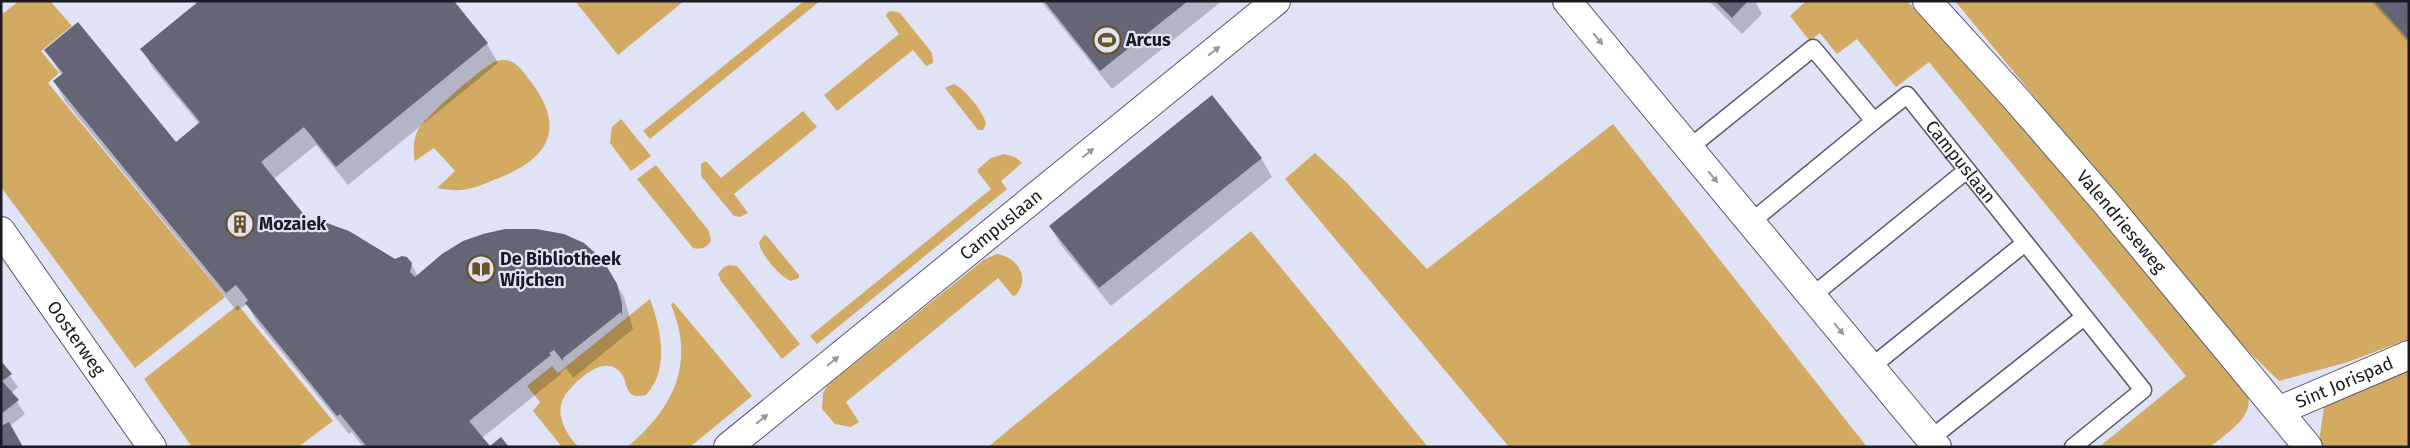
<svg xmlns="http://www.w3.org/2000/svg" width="2410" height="448" font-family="'Fira Sans',sans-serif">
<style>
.green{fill:#d2aa61}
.shadow{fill:#0003}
.building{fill:#646576}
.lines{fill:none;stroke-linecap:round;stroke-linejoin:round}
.lane-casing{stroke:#57586a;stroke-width:19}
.street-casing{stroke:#57586a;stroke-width:30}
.lane{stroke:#fff;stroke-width:16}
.street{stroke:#fff;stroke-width:28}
.oneway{fill:#98989c}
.labels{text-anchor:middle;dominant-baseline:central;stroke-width:4.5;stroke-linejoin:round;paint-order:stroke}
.poi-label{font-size:18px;font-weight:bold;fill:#1a1a22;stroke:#e0e2f6;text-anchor:start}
.street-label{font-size:18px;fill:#1a1a22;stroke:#e0e2f6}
</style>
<rect width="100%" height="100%" fill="#e0e2f6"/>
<path class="green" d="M 19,1 L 50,1 L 72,26 L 41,51 L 59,73 L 48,83 L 225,297 L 135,368 L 1,187 L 1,15 Z
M 575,1 L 684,1 L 618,55 Z
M 804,1 L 820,1 L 650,139 L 643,131 Z
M 1806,1 L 1907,1 C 2019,115 2120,241 2223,363 L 2248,397 C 2254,417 2223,436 2210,447 L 2099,447 L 2186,376 L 1929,62 L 1896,87 L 1857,39 L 1837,54 L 1820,33 L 1810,41 L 1790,16 Z
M 1955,1 L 2409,1 L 2409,339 L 2348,362 L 2279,381 L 2233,336 Z
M 892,11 L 900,13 L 932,53 L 933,63 L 926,66 L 913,50 L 837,111 L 824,95 L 899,34 L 886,16 L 888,12 Z
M 506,60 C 518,62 523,72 531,82 C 567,129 548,160 496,179 C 472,189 463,193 437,188 L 455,171 L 434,148 L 415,161 C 413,151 413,139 418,130 C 426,116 479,70 494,62 C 498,60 502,60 506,60 Z
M 954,84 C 965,89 984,112 986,124 L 983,130 L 978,130 L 945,88 Z
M 803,111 L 817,127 L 734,194 L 748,213 L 740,217 L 734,216 L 701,176 L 701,164 L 706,161 L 721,178 Z
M 621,119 L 651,156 L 631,171 L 610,143 L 612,127 Z
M 1613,124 L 1867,447 L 1509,447 L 1285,179 L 1315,153 L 1346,182 L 1427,269 Z
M 1004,154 L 1015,157 L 1022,163 L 1001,181 L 1007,189 L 817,344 L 810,336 L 991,189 L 978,172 L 978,169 L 991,158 Z
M 656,165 L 709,231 L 711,241 C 706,248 701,250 693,248 L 637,179 Z
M 1251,231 L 1428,447 L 988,447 Z
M 764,235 L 767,236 L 799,275 L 799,278 L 791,281 C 780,277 760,254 759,242 Z
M 997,254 C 1017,257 1031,277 1016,295 L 1013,296 L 998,278 L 846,402 L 859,422 L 851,427 L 835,424 L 822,409 L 823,393 L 828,385 L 985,259 Z
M 729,265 L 737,266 L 800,344 L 782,359 L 721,281 L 718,274 L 724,267 Z
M 650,299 C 661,329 670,369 646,395 C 641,396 635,397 631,394 C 626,389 626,382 623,376 C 608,352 582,376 570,389 C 562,397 559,407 561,417 C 564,429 570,439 579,447 L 562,447 L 533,411 L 540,402 L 527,386 L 552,366 L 558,373 Z
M 673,302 L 752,396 L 690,447 L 627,447 C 673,409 696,363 671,305 Z
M 238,305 L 333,421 L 298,447 L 192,447 L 144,379 Z
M 2409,370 L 2409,447 L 2323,447 L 2319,442 L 2325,400 L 2353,384 Z"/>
<path class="shadow" d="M 1041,1 L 1222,1 L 1112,89 Z
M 1709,1 L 1755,1 L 1762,14 L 1742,34 Z
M 2371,1 L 2409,1 L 2409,43 Z
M 487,44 L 498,63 L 348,185 L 316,145 L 274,179 L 315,229 L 395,260 L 411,264 L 418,276 L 613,278 L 624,297 L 633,329 L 573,378 L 566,368 L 560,373 L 561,374 L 482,438 L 489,447 L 363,447 L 352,432 L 349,434 L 257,322 L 247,304 L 237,311 L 65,101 L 55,82 L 62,76 L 46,51 L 175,144 L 199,124 L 153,68 L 142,49 Z
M 1261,158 L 1272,177 L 1111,306 L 1061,245 L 1050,226 Z
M 1,363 L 18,387 L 11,393 L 25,414 L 10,426 L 1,447 Z"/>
<path class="building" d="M 199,1 L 454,1 L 488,43 L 336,167 L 304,127 L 261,162 L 315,228 L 321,230 L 324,222 L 349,231 L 395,259 L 402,256 L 407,257 L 412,263 L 410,272 L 415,277 L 442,254 L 463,241 L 483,234 L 505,229 L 536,229 L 564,234 L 584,243 L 603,260 L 617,284 L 622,304 L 622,316 L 621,312 L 563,358 L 563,361 L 554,350 L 549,353 L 551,355 L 469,421 L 490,446 L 501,437 L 509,447 L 367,447 L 340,414 L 337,416 L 245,303 L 248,300 L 236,285 L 226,293 L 53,81 L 63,73 L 44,50 L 78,22 L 176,142 L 200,122 L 140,49 Z
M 1044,1 L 1188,1 L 1100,71 Z
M 1715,1 L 1748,1 L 1732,18 Z
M 2374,1 L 2409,1 L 2409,40 Z
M 1212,95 L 1262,158 L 1099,288 L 1049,226 Z
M 1,361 L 12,374 L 2,381 L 19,400 L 1,414 Z
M 9,422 L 23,447 L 1,447 L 1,426 Z"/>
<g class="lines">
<g class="lane-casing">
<g id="lane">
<path id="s1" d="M 1689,148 L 1813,48 L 1874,121 L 1907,95 L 2143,390 L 2073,447"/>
<path d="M 1751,222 L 1874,121"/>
<path d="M 1812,296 L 1967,170"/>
<path d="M 1871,367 L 2025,243"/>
<path d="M 1930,439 L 2084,317"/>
</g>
</g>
<g class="street-casing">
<g id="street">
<path d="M 1567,1 L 1937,447"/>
<path id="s2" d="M 1927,1 L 2017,100 L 2107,204 L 2308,447"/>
<path id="s3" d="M 1,231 L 152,447"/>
<path id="s4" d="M 2280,410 L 2409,355"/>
<path id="s5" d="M 728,447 L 1276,1"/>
</g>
</g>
<use href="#lane" class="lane"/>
<use href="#street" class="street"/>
</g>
<defs><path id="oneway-solid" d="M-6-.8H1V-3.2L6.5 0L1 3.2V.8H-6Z" transform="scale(1.25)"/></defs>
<g class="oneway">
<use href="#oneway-solid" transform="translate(1598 39) rotate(50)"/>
<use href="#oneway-solid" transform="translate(1214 51) rotate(-38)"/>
<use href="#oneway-solid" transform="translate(1088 153) rotate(-39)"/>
<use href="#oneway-solid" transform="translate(1713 177) rotate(50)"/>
<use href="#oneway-solid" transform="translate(1839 329) rotate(50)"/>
<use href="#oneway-solid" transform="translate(833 361) rotate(-39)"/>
<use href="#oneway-solid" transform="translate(762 419) rotate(-39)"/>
</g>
<defs>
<g id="stadium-ring" transform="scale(1.4375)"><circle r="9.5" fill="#e0e2f6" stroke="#6a5222" stroke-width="1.5"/><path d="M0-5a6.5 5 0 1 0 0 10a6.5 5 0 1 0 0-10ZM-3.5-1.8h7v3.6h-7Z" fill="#6a5222"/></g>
<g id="building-ring" transform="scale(1.4375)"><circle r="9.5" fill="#e0e2f6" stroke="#6a5222" stroke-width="1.5"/><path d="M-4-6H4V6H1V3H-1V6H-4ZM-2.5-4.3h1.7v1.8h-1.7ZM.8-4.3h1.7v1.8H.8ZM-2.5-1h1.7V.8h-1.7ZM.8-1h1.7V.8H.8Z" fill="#6a5222"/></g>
<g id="library-ring" transform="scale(1.4375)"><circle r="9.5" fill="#e0e2f6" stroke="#6a5222" stroke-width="1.5"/><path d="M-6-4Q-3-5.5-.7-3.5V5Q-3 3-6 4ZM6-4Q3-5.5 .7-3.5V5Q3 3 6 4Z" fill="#6a5222"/></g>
</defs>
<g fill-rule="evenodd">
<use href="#stadium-ring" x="1107" y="40"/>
<use href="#building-ring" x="240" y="224"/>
<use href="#library-ring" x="481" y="269"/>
</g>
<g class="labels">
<g class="poi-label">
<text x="1126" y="40">Arcus</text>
<text x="259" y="224">Mozaiek</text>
<text x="500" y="259">De Bibliotheek<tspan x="500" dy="21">Wijchen</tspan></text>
</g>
<g class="street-label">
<text stroke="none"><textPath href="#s1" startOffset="382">Campuslaan</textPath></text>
<text stroke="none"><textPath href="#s2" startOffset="294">Valendrieseweg</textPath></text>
<text stroke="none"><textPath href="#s5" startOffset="352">Campuslaan</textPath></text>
<text stroke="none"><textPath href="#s3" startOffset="131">Oosterweg</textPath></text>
<text stroke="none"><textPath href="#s4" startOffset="70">Sint Jorispad</textPath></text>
</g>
</g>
<rect width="2410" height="448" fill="none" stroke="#1a1a22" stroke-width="5"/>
</svg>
